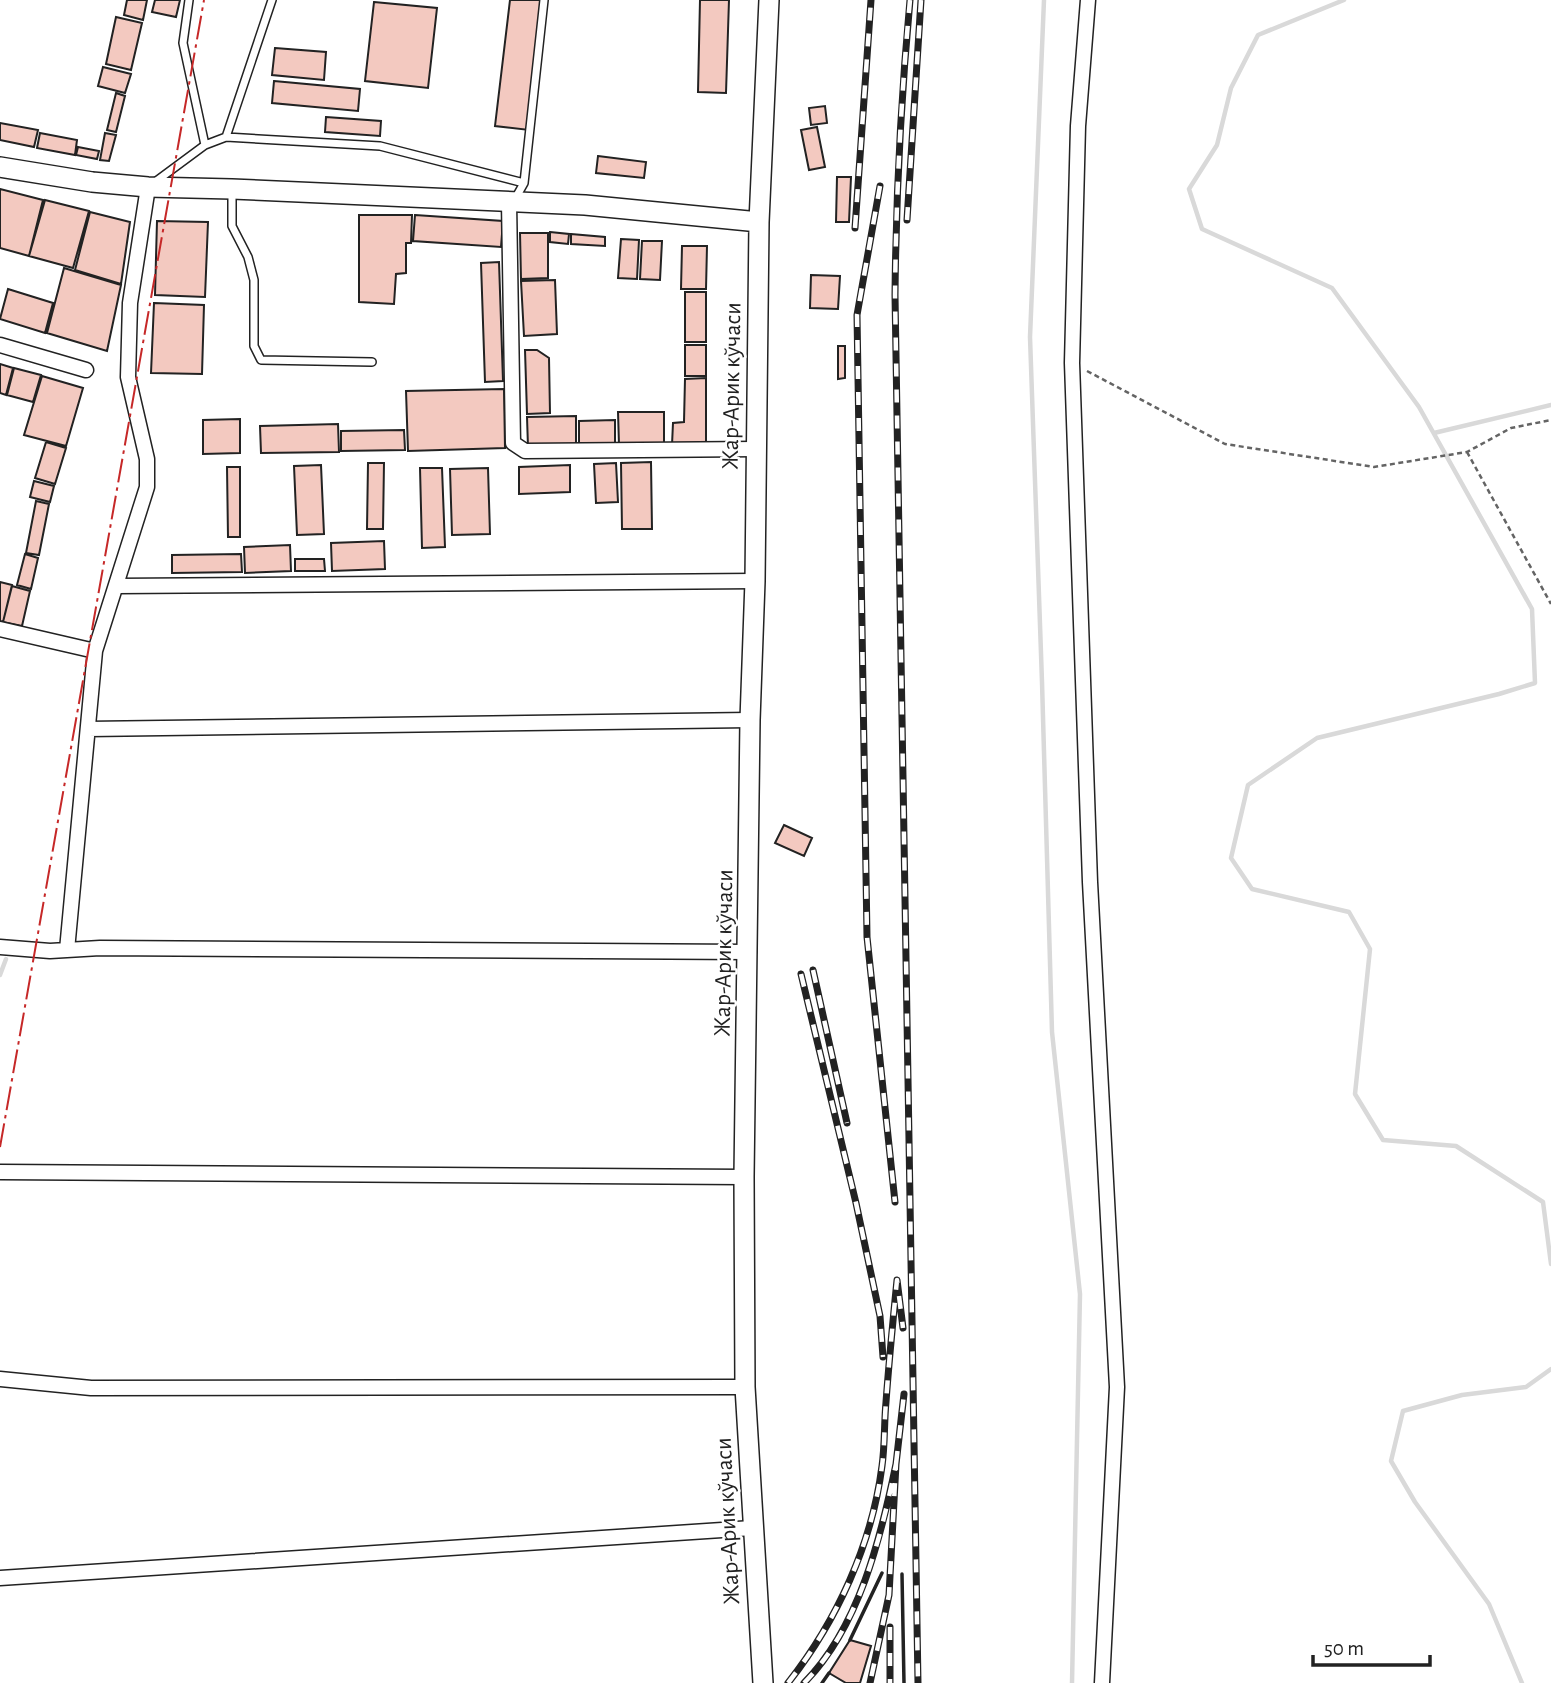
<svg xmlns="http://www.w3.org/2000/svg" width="1551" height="1683" font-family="'Alegreya Sans',sans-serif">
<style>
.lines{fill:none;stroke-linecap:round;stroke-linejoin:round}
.stream{stroke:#d9d9d9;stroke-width:4.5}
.building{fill:#f3c9c0;stroke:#222;stroke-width:2}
.service-casing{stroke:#222;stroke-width:10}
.minor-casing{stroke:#222;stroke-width:17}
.secondary-casing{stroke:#222;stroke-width:22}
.path{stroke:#646464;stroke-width:2.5;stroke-dasharray:5 3.5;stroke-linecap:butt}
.service{stroke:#fff;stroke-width:7}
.minor{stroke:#fff;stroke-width:14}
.secondary{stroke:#fff;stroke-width:19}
.rail-casing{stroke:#222;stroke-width:7}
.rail{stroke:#fff;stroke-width:4.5;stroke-dasharray:13;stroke-linecap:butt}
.wall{stroke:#222;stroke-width:3.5}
.power{stroke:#c62828;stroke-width:2;stroke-dasharray:24 5 3.5 5;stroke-linecap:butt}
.labels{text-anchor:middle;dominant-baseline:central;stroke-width:5;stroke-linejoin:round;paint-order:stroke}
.street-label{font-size:24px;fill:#222;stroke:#fff}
</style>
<rect width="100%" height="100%" fill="#fff"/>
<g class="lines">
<path class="stream" d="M 1044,0 L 1030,337 L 1042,682 L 1052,1032 L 1080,1294 L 1072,1683
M 1344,0 L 1258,35 L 1231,88 L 1217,145 L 1189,189 L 1202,229 L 1332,288 L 1419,407 L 1532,609 L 1535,683 L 1499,694 L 1317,738 L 1248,785 L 1231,858 L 1252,889 L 1349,912 L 1370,949 L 1355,1094 L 1383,1140 L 1456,1146 L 1543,1202 L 1551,1264
M 1434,433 L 1551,405
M 0,975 L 6,959
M 1522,1683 L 1489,1604 L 1415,1502 L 1391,1461 L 1403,1411 L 1462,1395 L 1526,1387 L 1551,1369"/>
</g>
<path class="building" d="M 127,0 L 147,0 L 143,20 L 124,15 Z
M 155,0 L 180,0 L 176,17 L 152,12 Z
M 510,0 L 542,0 L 529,130 L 495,126 Z
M 700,0 L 729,0 L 726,93 L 698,92 Z
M 374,2 L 437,8 L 428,88 L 365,81 Z
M 116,17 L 142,23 L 131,70 L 106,64 Z
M 275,48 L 326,52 L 324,80 L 272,75 Z
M 103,67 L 131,74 L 125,93 L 98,86 Z
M 274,81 L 360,89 L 358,111 L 272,103 Z
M 116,93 L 125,96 L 116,132 L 107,130 Z
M 825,106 L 827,123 L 811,125 L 809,108 Z
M 326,117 L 381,121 L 380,136 L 325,132 Z
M 0,123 L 38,130 L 34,147 L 0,140 Z
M 817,127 L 825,167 L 809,170 L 801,130 Z
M 40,133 L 77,140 L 75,155 L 37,148 Z
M 105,133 L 116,135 L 109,161 L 100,160 Z
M 78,147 L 99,151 L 97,159 L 76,155 Z
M 598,156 L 646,162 L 644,178 L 596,173 Z
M 837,177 L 851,177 L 849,222 L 836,222 Z
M 0,189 L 43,200 L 29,256 L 0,248 Z
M 45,200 L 89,211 L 73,268 L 29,256 Z
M 90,212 L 130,222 L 121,284 L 75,270 Z
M 359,215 L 412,215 L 411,243 L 406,243 L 406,273 L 396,274 L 394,304 L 359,302 Z
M 415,215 L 503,221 L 501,247 L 413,241 Z
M 157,221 L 208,222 L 205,297 L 155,295 Z
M 550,232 L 569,234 L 568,244 L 550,242 Z
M 520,233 L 548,233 L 548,278 L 521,279 Z
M 571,234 L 605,237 L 605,246 L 571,244 Z
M 621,239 L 639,240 L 637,279 L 618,278 Z
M 642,241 L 662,241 L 660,280 L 640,279 Z
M 682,246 L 707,246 L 706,289 L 681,289 Z
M 499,262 L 503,381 L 485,382 L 481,263 Z
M 64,268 L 121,285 L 107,351 L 47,333 Z
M 811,275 L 840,276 L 838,309 L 810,308 Z
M 555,280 L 557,334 L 524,336 L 521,281 Z
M 8,289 L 53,303 L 45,333 L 0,319 Z
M 685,292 L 706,292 L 706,342 L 685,342 Z
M 154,303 L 204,305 L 202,374 L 151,373 Z
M 685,345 L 706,345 L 706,376 L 685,376 Z
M 838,346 L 845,346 L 845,378 L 838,379 Z
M 525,350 L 537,350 L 549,358 L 550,413 L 527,414 Z
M 0,364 L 13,368 L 6,395 L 0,393 Z
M 14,368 L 41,375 L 33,402 L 7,395 Z
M 42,376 L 83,388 L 66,446 L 24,435 Z
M 706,378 L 706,444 L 672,445 L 673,423 L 684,422 L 685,379 Z
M 504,389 L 505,448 L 408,451 L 406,391 Z
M 618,412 L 664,412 L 664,444 L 619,445 Z
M 576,416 L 576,446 L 528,447 L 527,417 Z
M 240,419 L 240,453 L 203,454 L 203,420 Z
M 615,420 L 615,445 L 579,446 L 579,421 Z
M 338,424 L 339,452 L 261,453 L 260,426 Z
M 404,430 L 405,450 L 341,451 L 341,431 Z
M 46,442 L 66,448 L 55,484 L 35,478 Z
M 651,462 L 652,529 L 622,529 L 621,463 Z
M 368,463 L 384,463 L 383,529 L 367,529 Z
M 616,463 L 618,502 L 596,503 L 594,464 Z
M 321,465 L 324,534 L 297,535 L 294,466 Z
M 570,465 L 570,492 L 519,494 L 519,467 Z
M 227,467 L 240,467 L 240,537 L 228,537 Z
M 420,468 L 442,468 L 445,547 L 422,548 Z
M 488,468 L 490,534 L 452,535 L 450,469 Z
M 34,481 L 54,486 L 50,502 L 30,497 Z
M 36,501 L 49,504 L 39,555 L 26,553 Z
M 384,541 L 385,569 L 332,571 L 331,543 Z
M 290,545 L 291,571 L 245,573 L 244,547 Z
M 25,554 L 38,558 L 31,589 L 17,585 Z
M 241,554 L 242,572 L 172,573 L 172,555 Z
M 295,559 L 324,559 L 325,571 L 295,571 Z
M 0,582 L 12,585 L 3,622 L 0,621 Z
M 12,586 L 30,591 L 22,626 L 3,622 Z
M 784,825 L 812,838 L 804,856 L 775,843 Z
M 850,1640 L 871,1646 L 860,1683 L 846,1683 L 829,1673 Z"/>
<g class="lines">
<g class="service-casing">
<path id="service" d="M 189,0 L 183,43 L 205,145
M 226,137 L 272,0
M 155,182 L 205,145 L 226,137 L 380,146 L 524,183
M 232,189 L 232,226 L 248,257 L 254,280 L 254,346 L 261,360 L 372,362
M 515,199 L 524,183 L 544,0"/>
</g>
<g class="minor-casing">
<path id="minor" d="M 1088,0 L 1078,126 L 1072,363 L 1090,882 L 1117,1387 L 1102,1683
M 509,202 L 513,443 L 525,451 L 756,449
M 0,345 L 86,370
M 117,586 L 755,581
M 0,629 L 95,651
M 88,729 L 750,720
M 0,947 L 50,951 L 100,948 L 749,952
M 67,950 L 95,651 L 147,487 L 147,459 L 128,377 L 130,303 L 148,187
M 0,1172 L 744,1177
M 0,1379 L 91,1388 L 745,1387
M 0,1578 L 752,1528"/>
</g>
<g class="secondary-casing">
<path id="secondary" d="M 0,167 L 92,182 L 148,187 L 232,189 L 585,205 L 759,222
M 763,1683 L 745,1387 L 744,1177 L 750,720 L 755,581 L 759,222 L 769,0"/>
</g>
<path class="path" d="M 1087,371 L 1225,444 L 1374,467 L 1467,452 L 1511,428 L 1551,420
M 1467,452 L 1551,604"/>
<use href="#service" class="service"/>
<use href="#minor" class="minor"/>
<use href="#secondary" class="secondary"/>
<g class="rail-casing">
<path id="rail" d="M 910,0 C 901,98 896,196 895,295 L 918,1683
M 880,186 L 857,315 L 867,937 L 895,1202
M 907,220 L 921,0
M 855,228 L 871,0
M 813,970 L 847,1123
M 801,974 L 856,1203 L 880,1316 L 883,1357
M 896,1464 L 904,1394
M 890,1627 L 890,1683
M 788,1683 C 837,1621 872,1544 882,1466 C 885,1445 884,1423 886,1402 C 889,1361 893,1320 897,1280 L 903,1328
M 804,1683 C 859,1628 881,1537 896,1464 L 889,1595 L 870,1683"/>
</g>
<use href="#rail" class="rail"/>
<path class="wall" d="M 902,1574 L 904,1683
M 850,1640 L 882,1573
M 822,1683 L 829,1673"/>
<path class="power" d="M 0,1147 L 204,0"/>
</g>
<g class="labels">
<g class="street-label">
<text transform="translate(732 386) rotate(-89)">Жар-Арик кўчаси</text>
<text transform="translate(724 953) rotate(-89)">Жар-Арик кўчаси</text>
<text transform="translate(728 1521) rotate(-93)">Жар-Арик кўчаси</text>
</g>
</g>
<path d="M1313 1655v10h117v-10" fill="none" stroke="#222222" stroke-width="3.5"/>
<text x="1324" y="1655" font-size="21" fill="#222222" stroke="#ffffff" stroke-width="5" paint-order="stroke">50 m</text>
</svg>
